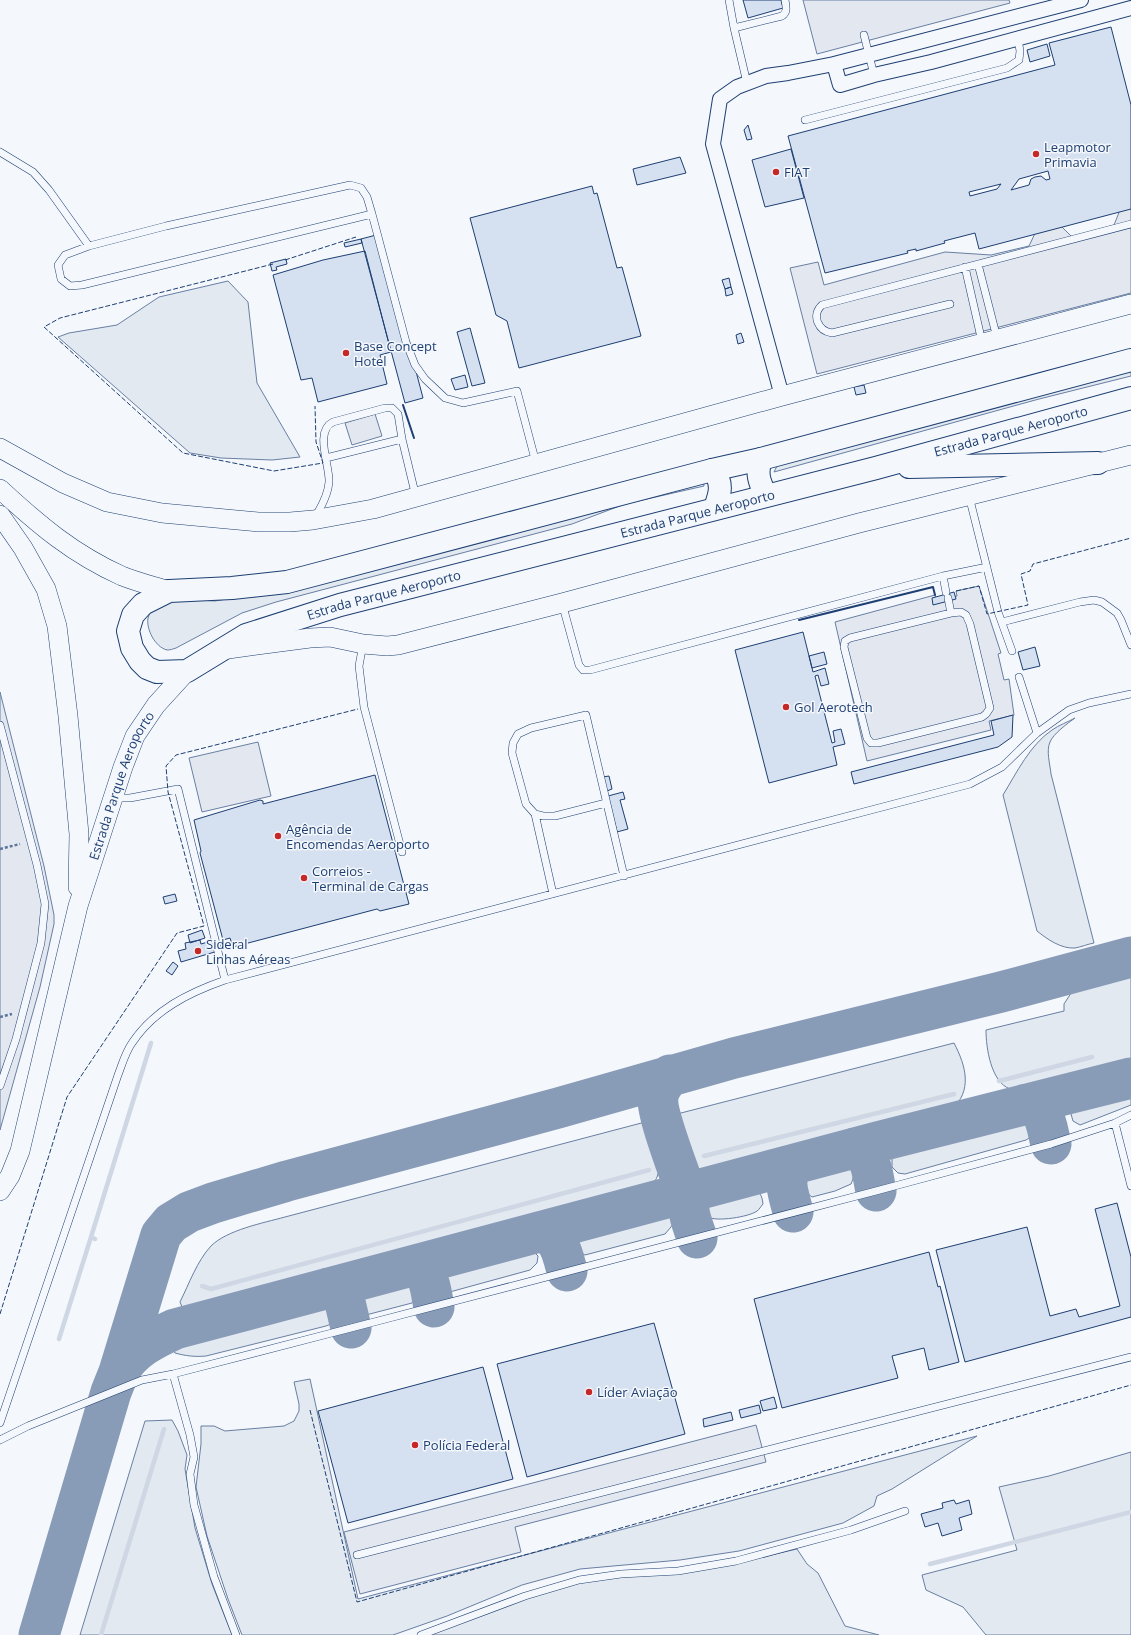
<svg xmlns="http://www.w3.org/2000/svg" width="1131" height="1635" font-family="'Open Sans',sans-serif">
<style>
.green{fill:#e3e9f0;stroke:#687fa3}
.parking{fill:#e3e8f0;stroke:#687fa3}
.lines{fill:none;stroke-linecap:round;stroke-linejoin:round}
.stream{stroke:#cfd7e4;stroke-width:4.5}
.taxiway{stroke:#889bb7;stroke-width:41}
.building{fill:#d5e0f0;stroke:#1d3f73;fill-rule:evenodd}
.lane-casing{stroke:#1d3f73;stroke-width:8}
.street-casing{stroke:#1d3f73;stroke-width:16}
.secondary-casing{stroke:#1d3f73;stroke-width:20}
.primary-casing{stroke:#1d3f73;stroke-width:24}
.path{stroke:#5e769c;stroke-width:2.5;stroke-dasharray:3 2;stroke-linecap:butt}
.lane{stroke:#f4f7fb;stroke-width:7}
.street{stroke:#f4f7fb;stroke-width:14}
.secondary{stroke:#f4f7fb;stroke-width:19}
.primary{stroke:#f4f7fb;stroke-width:22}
.fence{stroke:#1d3f73;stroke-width:1;stroke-dasharray:5 2;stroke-linecap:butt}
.wall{stroke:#1d3f73;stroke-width:2}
.poi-dot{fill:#c62828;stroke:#f4f7fb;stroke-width:1.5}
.labels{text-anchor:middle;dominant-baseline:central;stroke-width:3;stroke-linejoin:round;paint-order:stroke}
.poi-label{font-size:13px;fill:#1d3f73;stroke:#f4f7fb;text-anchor:start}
.street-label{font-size:13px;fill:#1d3f73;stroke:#f4f7fb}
</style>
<rect width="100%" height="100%" fill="#f4f7fb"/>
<path class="green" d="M 228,281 L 248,302 L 257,383 L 300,457 L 272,460 L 221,458 L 190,453 L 58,337 L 69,333 L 117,325 L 159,297 Z
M 1131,363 L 1131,376 L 1039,399 L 774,472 L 778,464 Z
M 703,478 L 704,486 L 625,504 L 572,524 L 276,602 L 242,613 L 176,648 C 173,649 170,650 167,650 C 155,647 146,629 148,618 C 149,614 152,610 154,606 L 177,599 L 215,601 L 249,595 Z
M 1075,718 C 1068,723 1053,734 1050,742 C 1046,751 1050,764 1051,774 L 1094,943 C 1088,944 1081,947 1075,948 C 1061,949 1047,939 1037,931 L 1003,795 C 1017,772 1030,745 1052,730 C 1059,725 1068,722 1075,718 Z
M 1131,975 L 1131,1062 L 1023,1090 C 1019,1090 1013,1091 1010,1089 C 991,1082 986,1048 986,1030 L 1064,1011 L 1064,1004 L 1073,990 Z
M 954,1043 C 966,1066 973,1091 951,1110 L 708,1173 C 701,1172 693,1171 688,1165 C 679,1154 677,1127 677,1114 Z
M 1127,1090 L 1131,1094 L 1131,1105 L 1080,1125 L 1073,1121 L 1071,1114 L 1077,1104 Z
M 1015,1119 C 1028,1120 1030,1123 1034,1135 L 1026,1140 L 905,1174 L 898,1173 L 892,1167 L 892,1157 L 897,1150 Z
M 649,1121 C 653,1136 663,1163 657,1177 C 656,1181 651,1184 648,1186 L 188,1308 L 182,1307 L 180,1302 C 189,1284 197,1261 211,1246 C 227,1230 263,1223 285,1217 Z
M 839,1164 C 851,1167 857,1171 851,1184 L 835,1191 L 812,1197 L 803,1190 L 801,1186 L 805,1174 Z
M 752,1188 C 760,1192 762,1195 763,1204 C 761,1206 759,1210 757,1211 C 749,1217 716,1222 708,1217 C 702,1214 699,1208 697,1202 Z
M 670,1210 L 675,1210 L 677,1213 L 676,1221 L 665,1234 L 585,1255 L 578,1251 C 576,1243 577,1239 581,1233 Z
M 523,1247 L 532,1250 L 538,1256 L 537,1263 L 530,1270 L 446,1293 L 441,1290 L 438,1284 L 438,1277 L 444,1270 L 452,1266 Z
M 398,1281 C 408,1284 414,1286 416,1297 L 412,1303 L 362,1316 L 356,1306 L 359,1297 L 366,1289 Z
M 318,1299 C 330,1302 332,1308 334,1319 L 331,1324 L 326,1326 L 206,1356 C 195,1357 186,1356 175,1353 L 171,1347 L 171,1341 Z
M 310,1379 L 358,1599 L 977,1436 L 892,1489 L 877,1496 L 874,1506 L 843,1523 L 739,1551 L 680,1560 L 580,1569 L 522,1585 L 447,1616 L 393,1635 L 242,1635 L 228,1599 L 207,1536 L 196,1487 L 201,1444 L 201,1426 L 214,1426 L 225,1431 L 284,1426 L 294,1421 L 299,1411 L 299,1404 L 294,1382 Z
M 172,1420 L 178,1431 L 187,1455 L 185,1469 L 195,1528 L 212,1584 L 232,1635 L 80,1635 L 145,1421 Z
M 1131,1452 L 1131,1635 L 986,1635 L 963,1607 L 926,1590 L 922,1575 L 1017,1550 L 999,1487 L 1049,1476 Z
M 797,1549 L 807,1564 L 818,1573 L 845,1626 L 879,1635 L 422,1635 L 568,1583 L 749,1560 Z"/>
<path class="parking" d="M 803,0 L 1009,0 L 1010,3 L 817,54 Z
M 1131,202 L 1131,293 L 817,374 L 790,268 L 818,262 L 824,285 L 945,252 L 991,255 L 1029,246 L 1038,227 L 1057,222 L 1072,237 L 1114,225 L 1122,205 Z
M 375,414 L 382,436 L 352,445 L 345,423 Z
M 979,586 L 1001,653 L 998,654 L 1004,680 L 1009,679 L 1014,715 L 989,721 L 991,730 L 867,761 L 835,622 L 935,595 L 937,600 L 957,596 L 956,591 Z
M 0,692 L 44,866 L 54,915 L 54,924 L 40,987 L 0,1130 Z
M 258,742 L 271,796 L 202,812 L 189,758 Z
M 756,1425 L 766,1462 L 515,1527 L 521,1552 L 360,1594 L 344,1532 Z"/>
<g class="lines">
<path class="stream" d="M 999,1081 L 1092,1057
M 704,1156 L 954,1094
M 95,1239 L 91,1237 L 151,1043
M 202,1286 L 211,1289 L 649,1170
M 59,1339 L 91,1237
M 930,1564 L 1131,1512
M 101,1635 L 164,1429"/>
<path class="taxiway" d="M 670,1075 C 665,1082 659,1088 658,1097 C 656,1111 676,1164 682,1181
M 1026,1104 C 1046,1104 1047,1130 1051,1144
M 854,1148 C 873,1155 872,1174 876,1191
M 792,1165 C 782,1181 789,1195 793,1212
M 694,1191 C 683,1205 692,1222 697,1238
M 544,1231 C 560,1238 563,1256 567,1271
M 413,1266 C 431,1272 430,1289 434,1307
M 328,1288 L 337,1291 L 344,1298 L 351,1328
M 119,1372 C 131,1350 153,1339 175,1329 L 877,1142 L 1131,1078
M 39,1635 L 111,1392 L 119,1372 L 161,1235 L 171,1223 L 189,1212 L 213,1203 L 287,1181 L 558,1108 L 734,1058 L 1001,992 L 1131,957"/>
</g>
<path class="building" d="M 743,0 L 781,0 L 783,8 L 748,18 Z
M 1111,27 L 1131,105 L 1131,209 L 979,249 L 975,233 L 944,241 L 945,243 L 916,251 L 916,249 L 907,251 L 908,253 L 825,273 L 788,136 L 1055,65 L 1049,43 ZM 1048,171 L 1050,179 L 1046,180 L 1041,176 L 1035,177 L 1031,179 L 1029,185 L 1011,190 L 1019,179 ZM 1001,184 L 997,189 L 970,196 L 969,192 Z
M 1047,44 L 1050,56 L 1030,62 L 1027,50 Z
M 748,125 L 752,139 L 747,140 L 744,130 Z
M 791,149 L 804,198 L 765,207 L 752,160 Z
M 680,157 L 686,173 L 637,185 L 633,169 Z
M 592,186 L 594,194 L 597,193 L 617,268 L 622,267 L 641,336 L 519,368 L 507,321 L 496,315 L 470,218 Z
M 380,234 L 423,398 L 405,403 L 361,239 Z
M 361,239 L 362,243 L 345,247 L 344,243 Z
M 365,251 L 391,352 L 380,355 L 387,384 L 318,402 L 312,378 L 301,380 L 273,275 L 323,260 Z
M 286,259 L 287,264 L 276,267 L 277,270 L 272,271 L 270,263 Z
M 729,278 L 731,287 L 725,289 L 722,280 Z
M 731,287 L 733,294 L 726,296 L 725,289 Z
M 470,328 L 485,383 L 472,386 L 457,332 Z
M 741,333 L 744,342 L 738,344 L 736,335 Z
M 465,375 L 468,387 L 455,390 L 451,379 Z
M 864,385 L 866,393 L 856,395 L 854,387 Z
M 954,592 L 956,599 L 933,605 L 932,598 Z
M 803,632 L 813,672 L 825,668 L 829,684 L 821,686 L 818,675 L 815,676 L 832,743 L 835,742 L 833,731 L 841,729 L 845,744 L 833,747 L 837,765 L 769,783 L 735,650 Z
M 1035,647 L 1040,666 L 1023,670 L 1018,652 Z
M 824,652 L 827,664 L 812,668 L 809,656 Z
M 1013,715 L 1012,737 L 998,747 L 854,784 L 851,772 L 994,735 L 991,721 Z
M 375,775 L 409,904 L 380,911 L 377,909 L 233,947 L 230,938 L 223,940 L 200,853 L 201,851 L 194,820 L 260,800 L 263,801 L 263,804 Z
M 609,776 L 612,789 L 607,791 L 603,777 Z
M 623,792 L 625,799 L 620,800 L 628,829 L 617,832 L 608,796 Z
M 175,894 L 177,901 L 165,904 L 163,897 Z
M 202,930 L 205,938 L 190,943 L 188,935 Z
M 200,940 L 201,944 L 215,940 L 218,951 L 181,962 L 178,951 L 186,949 L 185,943 Z
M 173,962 L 178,966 L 172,975 L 166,971 Z
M 1117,1203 L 1131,1257 L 1131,1317 L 965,1362 L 936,1250 L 1027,1227 L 1050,1316 L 1076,1309 L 1079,1317 L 1120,1306 L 1095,1209 Z
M 929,1252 L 938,1287 L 940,1286 L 959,1362 L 929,1370 L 924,1348 L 892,1356 L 898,1378 L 782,1408 L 754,1299 Z
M 654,1323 L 685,1434 L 527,1477 L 497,1364 Z
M 483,1367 L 513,1479 L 348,1523 L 318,1411 Z
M 774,1397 L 777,1408 L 763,1411 L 760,1401 Z
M 759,1405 L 761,1413 L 741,1418 L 739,1410 Z
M 731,1412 L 733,1420 L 704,1427 L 703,1419 Z
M 954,1500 L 956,1504 L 969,1500 L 972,1514 L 959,1518 L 962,1530 L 942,1536 L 938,1523 L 925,1527 L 921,1514 L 943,1508 L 942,1503 Z"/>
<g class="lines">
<g class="lane-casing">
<path id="lane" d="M 729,0 L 734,28 L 782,16 C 788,12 786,6 785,0
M 734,28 L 747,83
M 864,35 L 874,75
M 805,120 L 1007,68 L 1019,60 L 1020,51 L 1018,39
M 0,152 L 33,172 L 49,190 L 89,246
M 372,214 L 82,285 L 70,286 L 61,279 L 58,265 L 65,255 L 89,246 L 166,226 L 350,185 L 361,188 L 367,197 L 372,214 L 406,342 L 415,365 L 425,379 L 445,398 L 463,403 L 517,391 L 536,463
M 978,264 L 997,338
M 965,267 L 982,342
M 950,304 L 832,333 C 818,331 811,315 822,305 L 1131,224
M 326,458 L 402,439
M 969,496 L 998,612 L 1012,651
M 315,517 C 322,506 328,495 329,482 C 330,466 314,431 333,422 L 385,408 L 392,408 L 398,414 L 402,439 L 416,497
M 943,576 L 946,592
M 948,598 L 951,613
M 562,603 L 579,665 L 583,670 L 590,670 L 943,576 L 987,567
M 961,612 L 966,615 L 970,624 L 990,708 L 986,714 L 982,717 L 878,743 L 871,743 L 867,738 L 844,647 L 845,641 L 850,638 L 951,613 Z
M 1002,622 L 1080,602 L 1094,600 L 1102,602 L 1117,613 L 1121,620 L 1131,645
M 363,644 L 359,666 L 364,707 L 402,852
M 1019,677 L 1037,733
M 0,725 L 37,865 L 45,904 L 41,943 L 16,1039 L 0,1086
M 115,798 L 130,798 L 178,789 L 225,980
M 606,803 L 555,816 L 543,816 L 535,814 L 526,804 L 512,753 L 513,743 L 518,734 L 531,728 L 586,715 L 624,876
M 535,814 L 553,894
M 1115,1123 L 1131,1115
M 173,1374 L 190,1435 L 194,1457 L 190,1474 L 194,1505 L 214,1577 L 236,1635
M 0,1423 L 118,1075 C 122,1065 125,1053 132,1043 C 154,1010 188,993 225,980 L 970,784 L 1002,767 L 1037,733 L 1069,710 L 1089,703 L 1131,694
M 0,1440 L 28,1426 L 142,1380 L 173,1374 L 351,1328 L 876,1191 L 1051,1144 L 1115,1123 L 1131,1186
M 357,1555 L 1131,1357
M 421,1635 L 525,1596 L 579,1580 L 621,1574 L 678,1571 L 736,1561 L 851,1530 L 905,1511"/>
</g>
<g class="street-casing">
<path id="street" d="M 834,64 L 840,85 L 874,75 L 931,62 L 1131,8
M 782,396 L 713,144 L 720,99 L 737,87 L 766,76 L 788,73 L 834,64 L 1081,0"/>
</g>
<g class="secondary-casing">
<g id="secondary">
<path d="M 0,448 L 63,483 L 107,502 L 162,513 L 258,522 L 290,522 L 313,520 L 373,509 L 782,396 L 1131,304"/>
<path d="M 0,489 C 39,525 73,554 122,576 C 137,582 153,586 169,591"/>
<path d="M 0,515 L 23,548 L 46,589 L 57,626 L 68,716 L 79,834 L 78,887"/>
<path d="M 228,649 L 310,638 L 330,637 L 363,644 L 387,646 L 398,645 L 562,603 L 859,523 L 1131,455"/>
<path id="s1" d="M 0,1191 L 10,1176 L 20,1151 L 78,906 L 123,767 L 135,736 L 156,705 L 187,671"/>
</g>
</g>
<g class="primary-casing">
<g id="primary">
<path id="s2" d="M 1131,360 L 761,459 L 712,470 L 287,582 L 232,588 L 169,591 L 143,604 L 133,615 L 128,631 L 132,648 L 140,661 L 147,668 L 157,672 L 187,671 L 246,635 L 340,605 L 876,468 L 1131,398"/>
<path d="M 761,459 C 756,473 759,482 766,495"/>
<path d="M 909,467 L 1098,463"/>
<path d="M 712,470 C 724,482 720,494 715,508"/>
</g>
</g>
<path class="path" d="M 0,849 L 20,844
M 0,1017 L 12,1014"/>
<use href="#lane" class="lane"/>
<use href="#street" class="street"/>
<use href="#secondary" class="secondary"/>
<use href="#primary" class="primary"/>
<path class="fence" d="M 285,260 L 356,237
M 273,264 L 60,318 L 44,327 L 183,453 L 274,471 L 323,463 L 316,442 L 315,406
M 956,591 L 979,586 L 987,614 L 1028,605 L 1021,574 L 1030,571 L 1033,564 L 1131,538
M 0,1314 L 67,1097 L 177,933 L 204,926 L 168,792 L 166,766 L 176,755 L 358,709
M 310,1410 L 357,1602 L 1131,1385"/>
<path class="wall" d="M 403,405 L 414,438
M 799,620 L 933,587 L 935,595"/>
</g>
<g class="poi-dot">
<circle cx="1036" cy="154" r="4"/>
<circle cx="776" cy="172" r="4"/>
<circle cx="346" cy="353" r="4"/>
<circle cx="786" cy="707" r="4"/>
<circle cx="278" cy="836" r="4"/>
<circle cx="304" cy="878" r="4"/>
<circle cx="198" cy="951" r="4"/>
<circle cx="589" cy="1392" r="4"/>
<circle cx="415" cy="1445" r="4"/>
</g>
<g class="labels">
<g class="poi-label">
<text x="1044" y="147">Leapmotor<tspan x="1044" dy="15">Primavia</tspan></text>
<text x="784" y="172">FIAT</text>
<text x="354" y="346">Base Concept<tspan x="354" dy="15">Hotel</tspan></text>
<text x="794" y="707">Gol Aerotech</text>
<text x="286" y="829">Agência de<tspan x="286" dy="15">Encomendas Aeroporto</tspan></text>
<text x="312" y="871">Correios -<tspan x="312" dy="15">Terminal de Cargas</tspan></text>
<text x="206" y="944">Sideral<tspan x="206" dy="15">Linhas Aéreas</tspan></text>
<text x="597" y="1392">Líder Aviação</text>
<text x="423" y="1445">Polícia Federal</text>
</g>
<g class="street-label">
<text stroke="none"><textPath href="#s2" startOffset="1996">Estrada Parque Aeroporto</textPath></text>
<text stroke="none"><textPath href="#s2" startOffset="1672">Estrada Parque Aeroporto</textPath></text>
<text stroke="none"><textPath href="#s2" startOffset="1348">Estrada Parque Aeroporto</textPath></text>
<text stroke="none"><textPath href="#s1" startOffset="425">Estrada Parque Aeroporto</textPath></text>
</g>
</g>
</svg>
